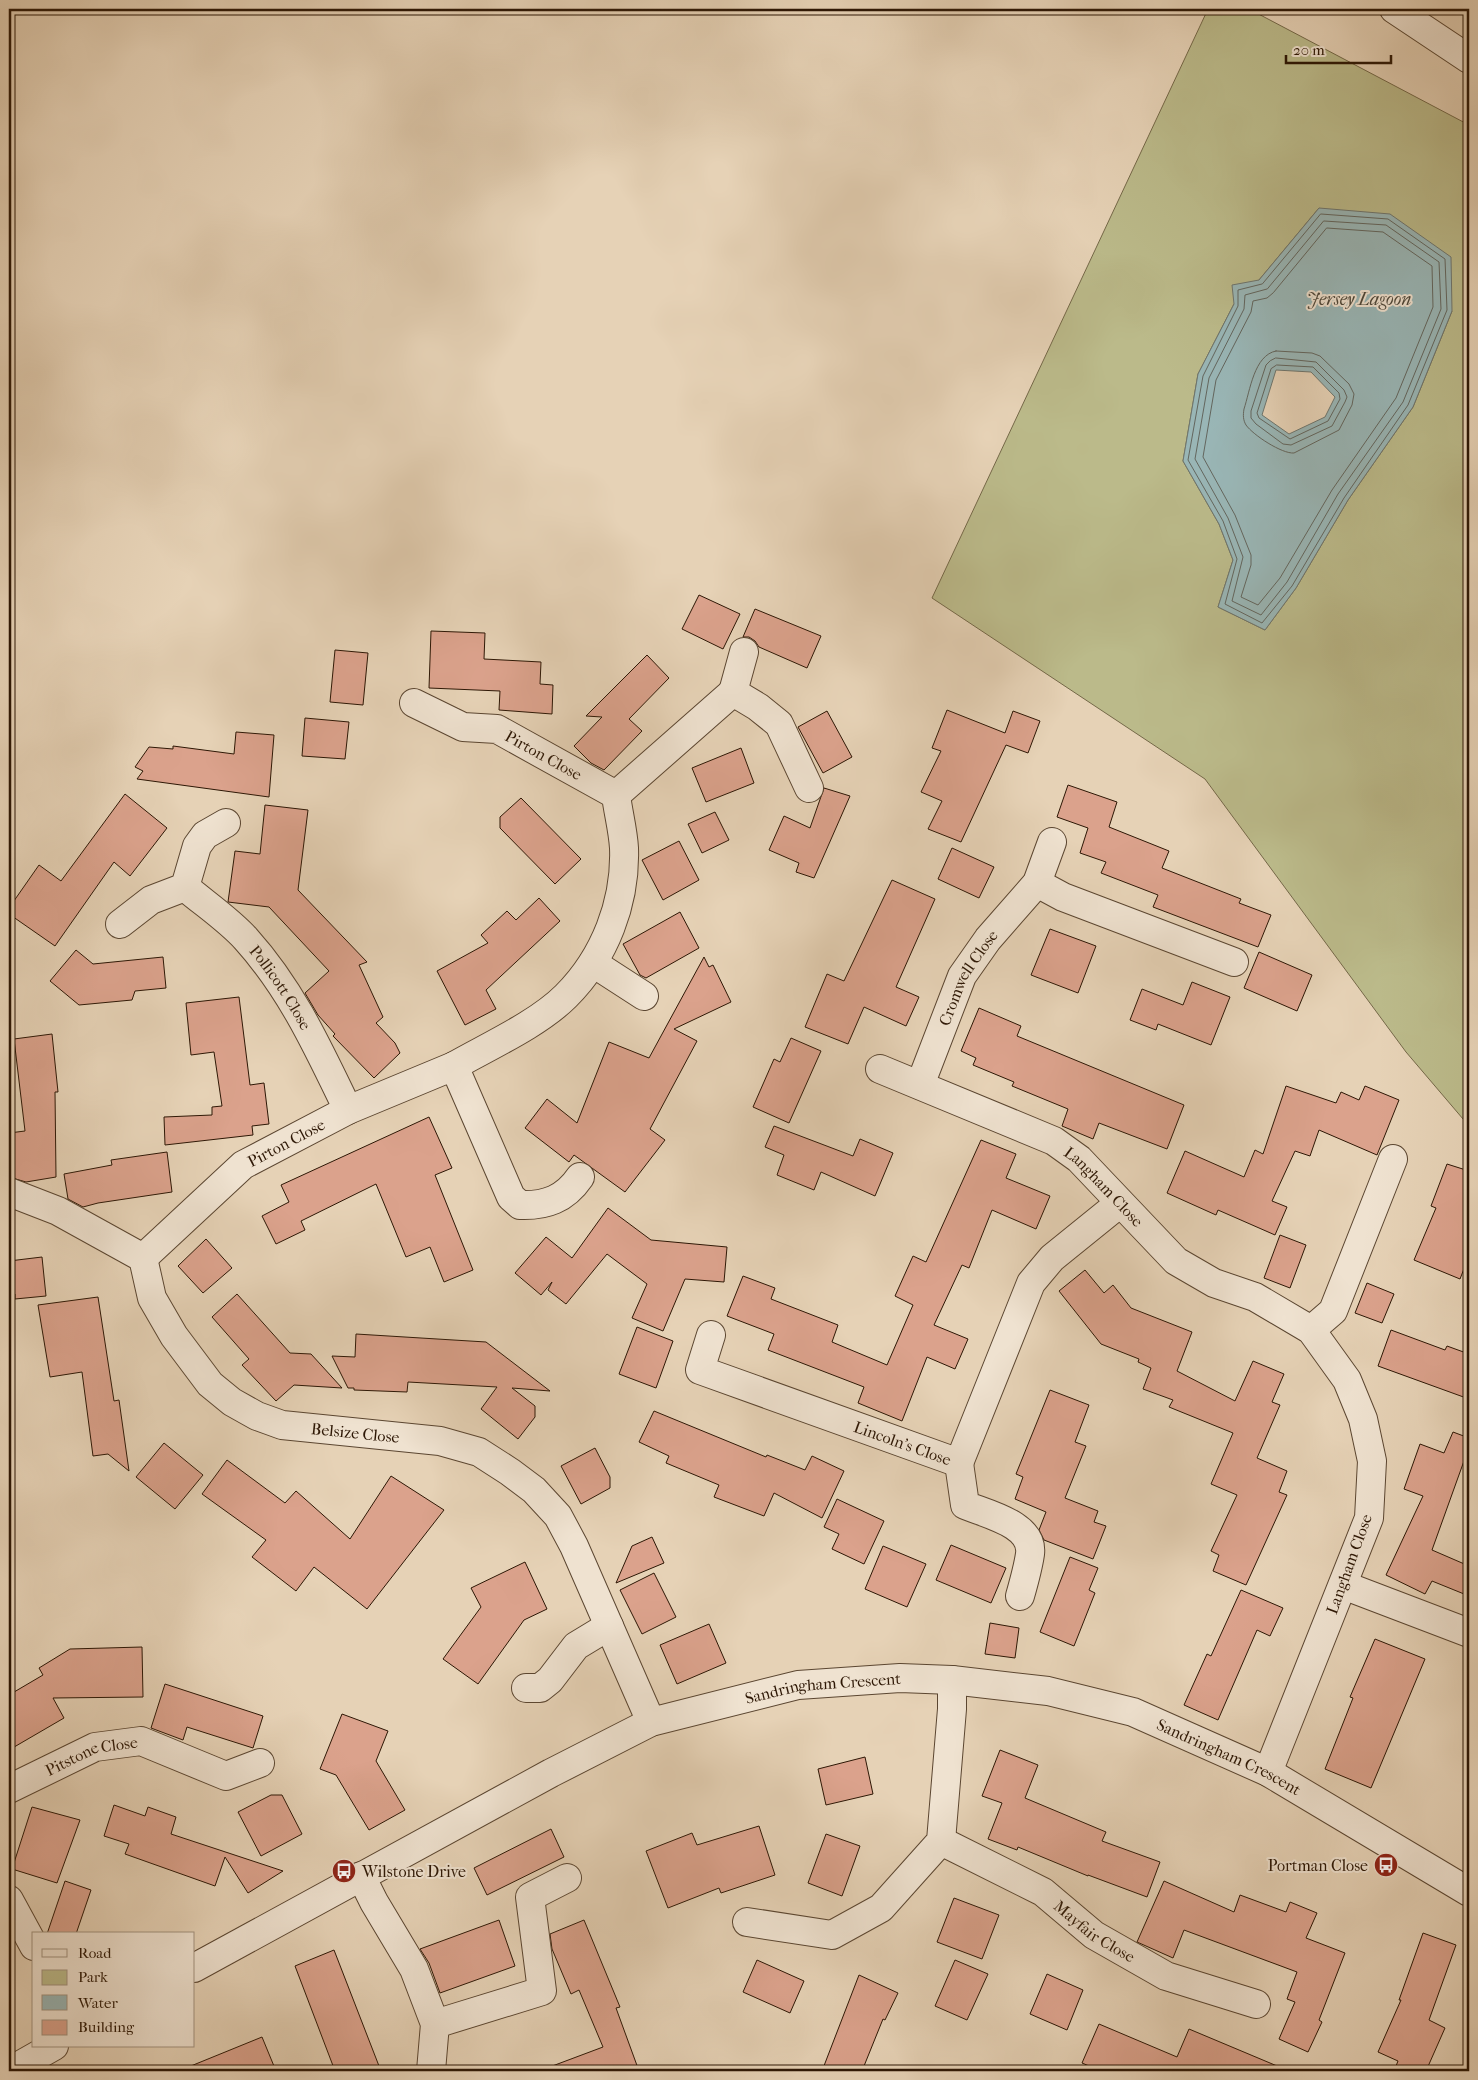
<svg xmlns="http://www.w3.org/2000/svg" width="1478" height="2080" font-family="'IM FELL French Canon',serif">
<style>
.green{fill:#bbba8a;stroke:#746848;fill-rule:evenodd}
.water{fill:#99b6b6;stroke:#6e766f;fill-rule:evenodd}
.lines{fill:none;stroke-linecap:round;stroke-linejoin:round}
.shore{stroke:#63665e;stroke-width:1}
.building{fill:#dba28c;stroke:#2d1705}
.minor-casing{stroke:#5b4631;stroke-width:30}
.minor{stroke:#efe2d0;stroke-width:28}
.labels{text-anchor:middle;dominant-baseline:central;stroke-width:4;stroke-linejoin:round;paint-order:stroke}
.street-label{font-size:16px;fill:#2d1705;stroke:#efe2d0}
.poi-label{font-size:16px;fill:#2d1705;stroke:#efe2d0;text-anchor:end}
.water-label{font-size:18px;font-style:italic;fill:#4d473a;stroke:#efe2d0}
</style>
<rect width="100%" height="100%" fill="#e6d2b6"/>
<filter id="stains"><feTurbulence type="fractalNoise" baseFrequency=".004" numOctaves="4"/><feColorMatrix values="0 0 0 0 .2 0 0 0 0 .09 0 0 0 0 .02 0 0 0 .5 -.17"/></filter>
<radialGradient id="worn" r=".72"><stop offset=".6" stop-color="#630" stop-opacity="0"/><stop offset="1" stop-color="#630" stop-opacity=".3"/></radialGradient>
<path class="green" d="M 1208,9 L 1249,9 L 1469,125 L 1469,1126 L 1406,1052 L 1205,779 L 932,598 ZM 1319,208 L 1452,311 L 1413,407 L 1348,500 L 1296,588 L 1265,630 L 1218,607 L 1233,560 L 1219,524 L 1183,461 L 1198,374 L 1234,304 L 1259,280 Z"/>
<path class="water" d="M 1319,208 L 1390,214 L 1451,257 L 1452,311 L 1413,407 L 1348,500 L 1296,588 L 1265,630 L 1218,607 L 1233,560 L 1219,524 L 1183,461 L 1198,374 L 1234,304 L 1232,285 L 1259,280 ZM 1276,370 L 1311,372 L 1335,397 L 1325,417 L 1289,434 L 1262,415 Z"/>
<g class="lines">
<path class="shore" d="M 1321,214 L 1388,219 L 1445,259 L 1447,310 L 1408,405 L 1344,498 L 1292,586 L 1262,623 L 1225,604 L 1237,559 L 1223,521 L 1188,460 L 1203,376 L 1238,306 L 1238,290 L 1262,284 Z
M 1324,221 L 1386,225 L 1439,262 L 1441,309 L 1403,402 L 1338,494 L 1287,582 L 1261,615 L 1232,601 L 1243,557 L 1228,518 L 1195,459 L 1209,378 L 1244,309 L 1245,295 L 1267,289 Z
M 1327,228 L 1383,232 L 1432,266 L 1433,307 L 1396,398 L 1332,490 L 1280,578 L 1258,605 L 1241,597 L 1251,565 L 1251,555 L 1235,515 L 1203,457 L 1216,380 L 1251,312 L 1253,301 L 1267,298 L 1273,293 Z
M 1276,351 L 1312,353 L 1320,356 L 1349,384 L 1354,394 L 1352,405 L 1339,430 L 1294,453 C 1282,454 1253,435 1246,425 C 1243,420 1243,415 1244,409 C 1250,391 1254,355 1276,351 Z
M 1276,358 L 1316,362 L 1344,390 L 1347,397 L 1345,402 L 1332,426 L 1291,445 L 1283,444 L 1256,424 L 1251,418 L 1251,411 L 1266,365 L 1270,361 Z
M 1277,365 L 1313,367 L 1339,393 L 1340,399 L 1328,421 L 1290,439 L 1259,418 L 1257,413 L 1271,369 Z"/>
</g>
<path class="building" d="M 699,595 L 740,614 L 723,649 L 682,629 Z
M 755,609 L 821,636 L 807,668 L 759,647 L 755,641 L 749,637 L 743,637 Z
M 431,631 L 485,633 L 484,659 L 541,662 L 540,684 L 553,685 L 552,714 L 499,710 L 500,691 L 429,688 Z
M 335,650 L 368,653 L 363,705 L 330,702 Z
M 647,655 L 669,678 L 629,719 L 642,731 L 604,770 L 591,763 L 574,746 L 602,717 L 586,716 Z
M 947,710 L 1005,733 L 1013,711 L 1040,721 L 1028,753 L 1006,745 L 961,842 L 928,829 L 942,801 L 921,792 L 941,751 L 932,748 Z
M 827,711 L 852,757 L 823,773 L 798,727 Z
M 305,718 L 349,722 L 345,759 L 302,756 Z
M 236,732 L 274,735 L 269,797 L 137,779 L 143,771 L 135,767 L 149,747 L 173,749 L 173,746 L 234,754 Z
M 741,748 L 754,783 L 706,802 L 692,768 Z
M 1068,785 L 1117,802 L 1109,827 L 1169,851 L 1162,868 L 1241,899 L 1239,903 L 1271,915 L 1258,947 L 1153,907 L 1158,895 L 1101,873 L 1106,862 L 1080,853 L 1088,828 L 1057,817 Z
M 824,788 L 850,796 L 814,878 L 796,872 L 799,863 L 769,850 L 784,816 L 810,828 Z
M 125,794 L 167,828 L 130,876 L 114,862 L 55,946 L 9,914 L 9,908 L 39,865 L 61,881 Z
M 521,798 L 581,859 L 555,884 L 500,828 L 500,817 Z
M 265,805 L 308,810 L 298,890 L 367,962 L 359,965 L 383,1017 L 376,1023 L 395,1043 L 400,1053 L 374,1078 L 333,1036 L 335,1034 L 318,1015 L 305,993 L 329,971 L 269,907 L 228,902 L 235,851 L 260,854 Z
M 715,812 L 729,840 L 702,853 L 688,824 Z
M 679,841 L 699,880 L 663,900 L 642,860 Z
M 952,848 L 994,867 L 979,898 L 938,879 Z
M 892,880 L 935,899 L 896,987 L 919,997 L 906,1026 L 864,1007 L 848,1044 L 805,1027 L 827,974 L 844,981 Z
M 539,898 L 560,921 L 486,990 L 496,1009 L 465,1025 L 437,971 L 488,943 L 481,935 L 507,911 L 516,920 Z
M 680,912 L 699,948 L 646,978 L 640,975 L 623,944 Z
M 1050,929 L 1096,946 L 1078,993 L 1031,975 Z
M 76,950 L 93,964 L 163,957 L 166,988 L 135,991 L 132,1000 L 79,1005 L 50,981 Z
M 1259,952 L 1312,975 L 1297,1011 L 1244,988 Z
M 704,957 L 709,967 L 713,965 L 731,1002 L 674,1029 L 697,1041 L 650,1129 L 665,1140 L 625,1192 L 574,1155 L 569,1162 L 525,1128 L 547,1099 L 577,1123 L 609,1042 L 649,1058 Z
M 1192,982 L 1230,997 L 1211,1045 L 1158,1024 L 1156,1030 L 1130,1020 L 1142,989 L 1183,1005 Z
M 239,997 L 250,1085 L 264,1083 L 269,1124 L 252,1126 L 253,1135 L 165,1145 L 164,1117 L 212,1115 L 212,1107 L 222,1106 L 214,1052 L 191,1055 L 186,1003 Z
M 979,1008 L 1021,1026 L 1017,1036 L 1184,1105 L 1167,1149 L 1099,1123 L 1093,1139 L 1062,1126 L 1068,1109 L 1012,1086 L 1014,1082 L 973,1065 L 976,1058 L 961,1051 Z
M 52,1034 L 58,1092 L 55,1092 L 56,1177 L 26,1182 L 9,1177 L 9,1133 L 25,1131 L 14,1039 Z
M 791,1038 L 821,1051 L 789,1123 L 753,1107 L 774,1059 L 780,1062 Z
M 1286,1086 L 1336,1103 L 1341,1092 L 1359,1100 L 1365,1086 L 1399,1100 L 1377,1155 L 1319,1130 L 1310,1156 L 1295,1151 L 1272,1201 L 1287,1207 L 1275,1235 L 1218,1210 L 1216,1215 L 1167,1193 L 1185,1151 L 1244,1177 L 1255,1150 L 1263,1154 Z
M 429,1117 L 452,1168 L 435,1175 L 473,1270 L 444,1282 L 430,1247 L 406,1257 L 376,1184 L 301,1221 L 305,1230 L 276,1244 L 262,1216 L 289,1202 L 281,1185 Z
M 774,1126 L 853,1156 L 860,1139 L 893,1153 L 875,1196 L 821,1172 L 814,1190 L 777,1175 L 784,1155 L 765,1147 Z
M 981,1140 L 1016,1154 L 1006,1178 L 1050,1196 L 1036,1229 L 992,1210 L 969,1268 L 962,1265 L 934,1325 L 968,1339 L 955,1369 L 927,1357 L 902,1421 L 858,1403 L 864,1387 L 768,1350 L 774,1334 L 727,1316 L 743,1276 L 775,1288 L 771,1299 L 838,1325 L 832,1342 L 887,1365 L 913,1305 L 895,1296 L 913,1256 L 926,1262 Z
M 167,1152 L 172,1192 L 98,1203 L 83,1207 L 68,1199 L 64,1174 L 112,1165 L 111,1160 Z
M 1447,1164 L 1469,1171 L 1469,1256 L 1460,1279 L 1414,1260 L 1436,1208 L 1431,1206 Z
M 608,1208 L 651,1240 L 727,1247 L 724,1282 L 685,1279 L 663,1331 L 632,1318 L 647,1284 L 607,1254 L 566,1304 L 548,1290 L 552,1282 L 541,1295 L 515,1273 L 546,1237 L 572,1258 Z
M 1280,1235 L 1306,1245 L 1290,1288 L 1264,1278 Z
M 206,1239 L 232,1268 L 203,1293 L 178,1266 Z
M 42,1257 L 46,1296 L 15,1299 L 15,1294 L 9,1295 L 9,1261 Z
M 1085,1270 L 1104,1293 L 1113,1285 L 1131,1308 L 1192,1332 L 1177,1371 L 1235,1401 L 1253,1361 L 1284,1374 L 1272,1402 L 1280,1405 L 1257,1458 L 1287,1471 L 1279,1492 L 1287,1495 L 1246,1585 L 1213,1571 L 1219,1555 L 1211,1551 L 1237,1495 L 1211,1484 L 1233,1433 L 1169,1407 L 1173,1400 L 1143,1389 L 1151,1368 L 1138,1362 L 1139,1359 L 1101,1344 L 1059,1291 Z
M 1367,1283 L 1394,1294 L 1382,1323 L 1355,1313 Z
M 237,1294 L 290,1353 L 311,1354 L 342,1388 L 294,1385 L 276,1401 L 242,1365 L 249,1359 L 212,1317 Z
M 98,1297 L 114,1401 L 119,1400 L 129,1471 L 108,1454 L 93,1456 L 82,1372 L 50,1377 L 38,1305 Z
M 637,1327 L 673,1341 L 656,1388 L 619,1374 Z
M 1391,1330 L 1445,1350 L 1447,1346 L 1469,1354 L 1469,1399 L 1378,1366 Z
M 356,1334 L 486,1342 L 550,1391 L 512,1388 L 535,1406 L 535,1417 L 518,1439 L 481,1409 L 497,1387 L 408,1382 L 407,1392 L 354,1390 L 354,1388 L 348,1388 L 332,1356 L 355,1357 Z
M 1050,1390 L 1089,1405 L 1075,1442 L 1086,1446 L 1065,1498 L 1098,1511 L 1094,1522 L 1106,1526 L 1093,1559 L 1044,1540 L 1039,1530 L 1046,1512 L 1015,1499 L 1023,1477 L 1016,1474 Z
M 654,1411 L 766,1457 L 767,1455 L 805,1470 L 812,1456 L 844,1471 L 822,1518 L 774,1493 L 764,1516 L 714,1497 L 719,1485 L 666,1463 L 669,1456 L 639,1442 Z
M 1453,1432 L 1469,1438 L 1469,1447 L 1432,1550 L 1469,1566 L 1469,1596 L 1432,1581 L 1425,1594 L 1386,1575 L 1423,1496 L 1404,1489 L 1420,1444 L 1444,1453 Z
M 164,1443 L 203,1475 L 175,1509 L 136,1477 Z
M 595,1448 L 610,1477 L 610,1488 L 581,1504 L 561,1466 Z
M 227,1460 L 285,1503 L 296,1491 L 350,1539 L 391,1476 L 444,1510 L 367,1609 L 314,1567 L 296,1591 L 252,1557 L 266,1540 L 202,1494 Z
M 837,1499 L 884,1521 L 864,1564 L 832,1549 L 839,1534 L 824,1527 Z
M 652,1537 L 664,1563 L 616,1583 L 632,1546 Z
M 951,1545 L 1006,1568 L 991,1603 L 936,1580 Z
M 883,1546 L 926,1564 L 907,1607 L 865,1589 Z
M 1070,1557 L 1098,1568 L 1089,1590 L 1095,1593 L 1074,1646 L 1040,1632 Z
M 525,1562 L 547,1609 L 524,1620 L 478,1684 L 443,1659 L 481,1607 L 471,1588 Z
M 654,1573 L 676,1617 L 642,1634 L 620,1590 Z
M 1241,1590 L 1283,1608 L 1270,1636 L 1257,1630 L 1218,1720 L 1184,1705 L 1207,1654 L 1211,1656 Z
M 990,1623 L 1019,1628 L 1015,1658 L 985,1654 Z
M 709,1624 L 726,1663 L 677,1684 L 660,1645 Z
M 1375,1639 L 1425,1659 L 1371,1788 L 1325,1769 L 1353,1698 L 1350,1697 Z
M 142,1647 L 143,1697 L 53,1698 L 64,1718 L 9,1750 L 9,1695 L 43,1675 L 39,1668 L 70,1649 Z
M 165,1684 L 263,1716 L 253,1748 L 187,1727 L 183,1740 L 151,1728 Z
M 342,1714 L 388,1731 L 376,1761 L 405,1810 L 369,1830 L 336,1775 L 320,1769 Z
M 1000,1750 L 1038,1765 L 1025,1798 L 1106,1832 L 1102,1841 L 1160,1862 L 1147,1897 L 1088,1875 L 1088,1876 L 1018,1847 L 1017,1850 L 988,1839 L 1002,1803 L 982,1796 Z
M 865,1757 L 873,1794 L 826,1805 L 818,1769 Z
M 271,1795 L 282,1795 L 302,1834 L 261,1856 L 238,1812 Z
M 114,1805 L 145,1816 L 148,1807 L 176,1817 L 171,1834 L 283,1871 L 248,1893 L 225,1857 L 215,1886 L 125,1854 L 129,1844 L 104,1836 Z
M 32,1807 L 80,1820 L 57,1883 L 12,1869 Z
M 759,1826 L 775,1875 L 721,1893 L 719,1888 L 668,1908 L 646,1851 L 692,1833 L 697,1845 Z
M 551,1829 L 564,1857 L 487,1895 L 474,1868 Z
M 826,1834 L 860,1846 L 842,1896 L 808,1883 Z
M 65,1881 L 91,1890 L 76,1934 L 47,1934 Z
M 1164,1881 L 1234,1912 L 1240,1895 L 1286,1912 L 1290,1902 L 1317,1913 L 1306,1938 L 1345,1953 L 1319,2020 L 1322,2022 L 1308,2052 L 1279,2039 L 1295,2002 L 1287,1999 L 1297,1972 L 1184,1930 L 1173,1958 L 1137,1942 Z
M 954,1898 L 999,1915 L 982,1959 L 937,1942 Z
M 499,1920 L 515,1966 L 440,1993 L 429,1963 L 420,1949 Z
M 584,1920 L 620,2007 L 616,2008 L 639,2071 L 547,2071 L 547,2068 L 603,2047 L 579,1990 L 571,1994 L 552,1949 L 550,1934 Z
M 1423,1933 L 1456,1945 L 1429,2020 L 1445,2028 L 1426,2071 L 1394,2071 L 1398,2061 L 1378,2052 L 1401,2000 L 1399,2000 Z
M 334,1950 L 379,2066 L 364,2071 L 335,2071 L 295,1966 Z
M 757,1960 L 804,1981 L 790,2013 L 743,1992 Z
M 955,1960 L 988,1974 L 967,2020 L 935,2006 Z
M 1047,1974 L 1083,1990 L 1067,2030 L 1030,2014 Z
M 859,1975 L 898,1993 L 885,2020 L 883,2019 L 862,2071 L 822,2071 Z
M 1099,2024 L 1177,2057 L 1189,2029 L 1289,2071 L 1101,2071 L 1082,2063 Z
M 262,2037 L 276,2071 L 181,2071 L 181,2070 Z"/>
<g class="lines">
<g class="minor-casing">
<g id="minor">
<path d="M 1394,9 L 1469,59"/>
<path d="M 744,652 L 733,692 L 758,707 L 779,724 L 809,788"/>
<path id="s1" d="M 414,703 L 463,727 L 497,729 L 616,795 C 618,812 623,830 624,848 C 626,902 605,957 566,996 C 538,1024 489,1046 454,1066"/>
<path d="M 616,795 L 733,692"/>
<path d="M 1037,883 L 1063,897 L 1234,962"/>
<path id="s2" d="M 185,887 C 205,904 229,920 246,939 C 292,990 319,1050 348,1110"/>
<path d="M 120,924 L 151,900 L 185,887 L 197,846 L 205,835 L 226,823"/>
<path d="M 593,963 L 644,996"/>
<path id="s3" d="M 880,1069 L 1054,1141 L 1079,1159 L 1176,1261 L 1214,1283 L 1255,1297 L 1311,1330 L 1347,1380 L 1363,1419 L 1372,1461 L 1369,1518 L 1268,1772"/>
<path id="s4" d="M 920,1085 L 962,976 L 988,939 L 1037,883 L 1052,842"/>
<path id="s5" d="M 9,1192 L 58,1211 L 143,1258 L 152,1298 L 174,1336 L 210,1384 L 232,1402 L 257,1416 L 282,1425 L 440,1441 L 479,1452 L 510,1472 L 534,1490 L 558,1516 L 574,1546 L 651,1722"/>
<path id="s6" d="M 143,1258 L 243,1165 L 348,1110 L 454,1066 L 511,1197 L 520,1205 C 546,1206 565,1199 580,1177"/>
<path d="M 1311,1330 L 1333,1311 L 1393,1159"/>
<path id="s7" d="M 711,1335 L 700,1370 L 959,1463 L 1031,1283 L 1052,1258 L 1120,1203"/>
<path d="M 959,1463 L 965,1505 C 986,1514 1034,1524 1030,1554 C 1028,1568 1024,1582 1020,1596"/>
<path d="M 1343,1585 L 1469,1633"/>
<path d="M 526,1688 L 540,1688 L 550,1680 L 576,1646 L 609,1626"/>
<path id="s8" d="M 9,1789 L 95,1747 L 141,1741 L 226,1776 L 260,1763"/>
<path id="s9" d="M 941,1841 L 1043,1892 L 1094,1935 L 1166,1976 L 1256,2004"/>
<path d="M 361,1876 L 374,1902 L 414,1969 L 435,2024 L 431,2071"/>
<path d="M 9,1900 L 34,1946"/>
<path d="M 747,1922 L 832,1935 L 881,1908 L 941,1841 L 952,1709 L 952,1680"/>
<path id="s10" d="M 194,1968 L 551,1773 L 651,1722 L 798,1685 L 900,1678 L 952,1680 L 1048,1691 L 1133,1712 L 1268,1772 L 1469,1892"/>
<path d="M 435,2024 L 542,1991 L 530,1897 L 567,1878"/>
<path d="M 10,2071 L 54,2046"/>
</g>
</g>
<use href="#minor" class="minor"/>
</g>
<defs>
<g id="bus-disc" transform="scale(1.25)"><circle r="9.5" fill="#8f2418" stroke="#efe2d0"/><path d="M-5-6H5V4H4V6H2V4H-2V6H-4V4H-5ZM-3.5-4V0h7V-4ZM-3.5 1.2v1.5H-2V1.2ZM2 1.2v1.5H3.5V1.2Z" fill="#fff"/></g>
</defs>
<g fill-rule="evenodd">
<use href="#bus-disc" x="1386" y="1865"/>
<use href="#bus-disc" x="344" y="1871"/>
</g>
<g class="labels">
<g class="street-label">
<text stroke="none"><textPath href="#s1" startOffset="142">Pirton Close</textPath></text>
<text stroke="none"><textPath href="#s4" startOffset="118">Cromwell Close</textPath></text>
<text stroke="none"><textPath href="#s2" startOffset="140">Pollicott Close</textPath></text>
<text stroke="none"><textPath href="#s6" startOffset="185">Pirton Close</textPath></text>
<text stroke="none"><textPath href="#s3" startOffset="256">Langham Close</textPath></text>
<text stroke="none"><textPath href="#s5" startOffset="452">Belsize Close</textPath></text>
<text stroke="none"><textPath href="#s7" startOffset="252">Lincoln's Close</textPath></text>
<text transform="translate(1349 1564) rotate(-70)">Langham Close</text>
<text stroke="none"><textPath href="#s10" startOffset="695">Sandringham Crescent</textPath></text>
<text stroke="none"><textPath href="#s10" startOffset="1115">Sandringham Crescent</textPath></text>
<text stroke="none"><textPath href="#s8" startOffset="90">Pitstone Close</textPath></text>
<text stroke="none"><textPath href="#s9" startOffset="179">Mayfair Close</textPath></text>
</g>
<g class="poi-label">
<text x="1368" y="1865">Portman Close</text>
<text x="362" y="1871" text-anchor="start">Wilstone Drive</text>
</g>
<g class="water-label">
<text x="1359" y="299">Jersey Lagoon</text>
</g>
</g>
<rect width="1478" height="2080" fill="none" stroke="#e6d2b6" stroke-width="30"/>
<rect x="10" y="10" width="1458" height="2060" fill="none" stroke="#2d1705" stroke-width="2.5"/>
<rect x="15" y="15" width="1448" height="2050" fill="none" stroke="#2d1705"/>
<rect x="32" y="1932" width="162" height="115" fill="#efe2d0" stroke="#a1917f"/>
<rect x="42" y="1949" width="25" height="8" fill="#efe2d0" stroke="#a1917f"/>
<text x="78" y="1958" font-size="15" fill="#2d1705">Road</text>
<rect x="42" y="1970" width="25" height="15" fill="#bbba8a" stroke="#a1917f"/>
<text x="78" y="1982" font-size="15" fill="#2d1705">Park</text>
<rect x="42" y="1995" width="25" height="15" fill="#99b6b6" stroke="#a1917f"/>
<text x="78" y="2008" font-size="15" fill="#2d1705">Water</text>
<rect x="42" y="2020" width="25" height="15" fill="#dba28c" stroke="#a1917f"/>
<text x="78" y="2032" font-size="15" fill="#2d1705">Building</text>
<path d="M1286 55v8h105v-8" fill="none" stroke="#2d1705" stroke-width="2.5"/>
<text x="1293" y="55" font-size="15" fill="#2d1705" stroke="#efe2d0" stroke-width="4" paint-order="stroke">20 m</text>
<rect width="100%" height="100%" filter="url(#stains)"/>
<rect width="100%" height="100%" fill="url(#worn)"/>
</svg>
